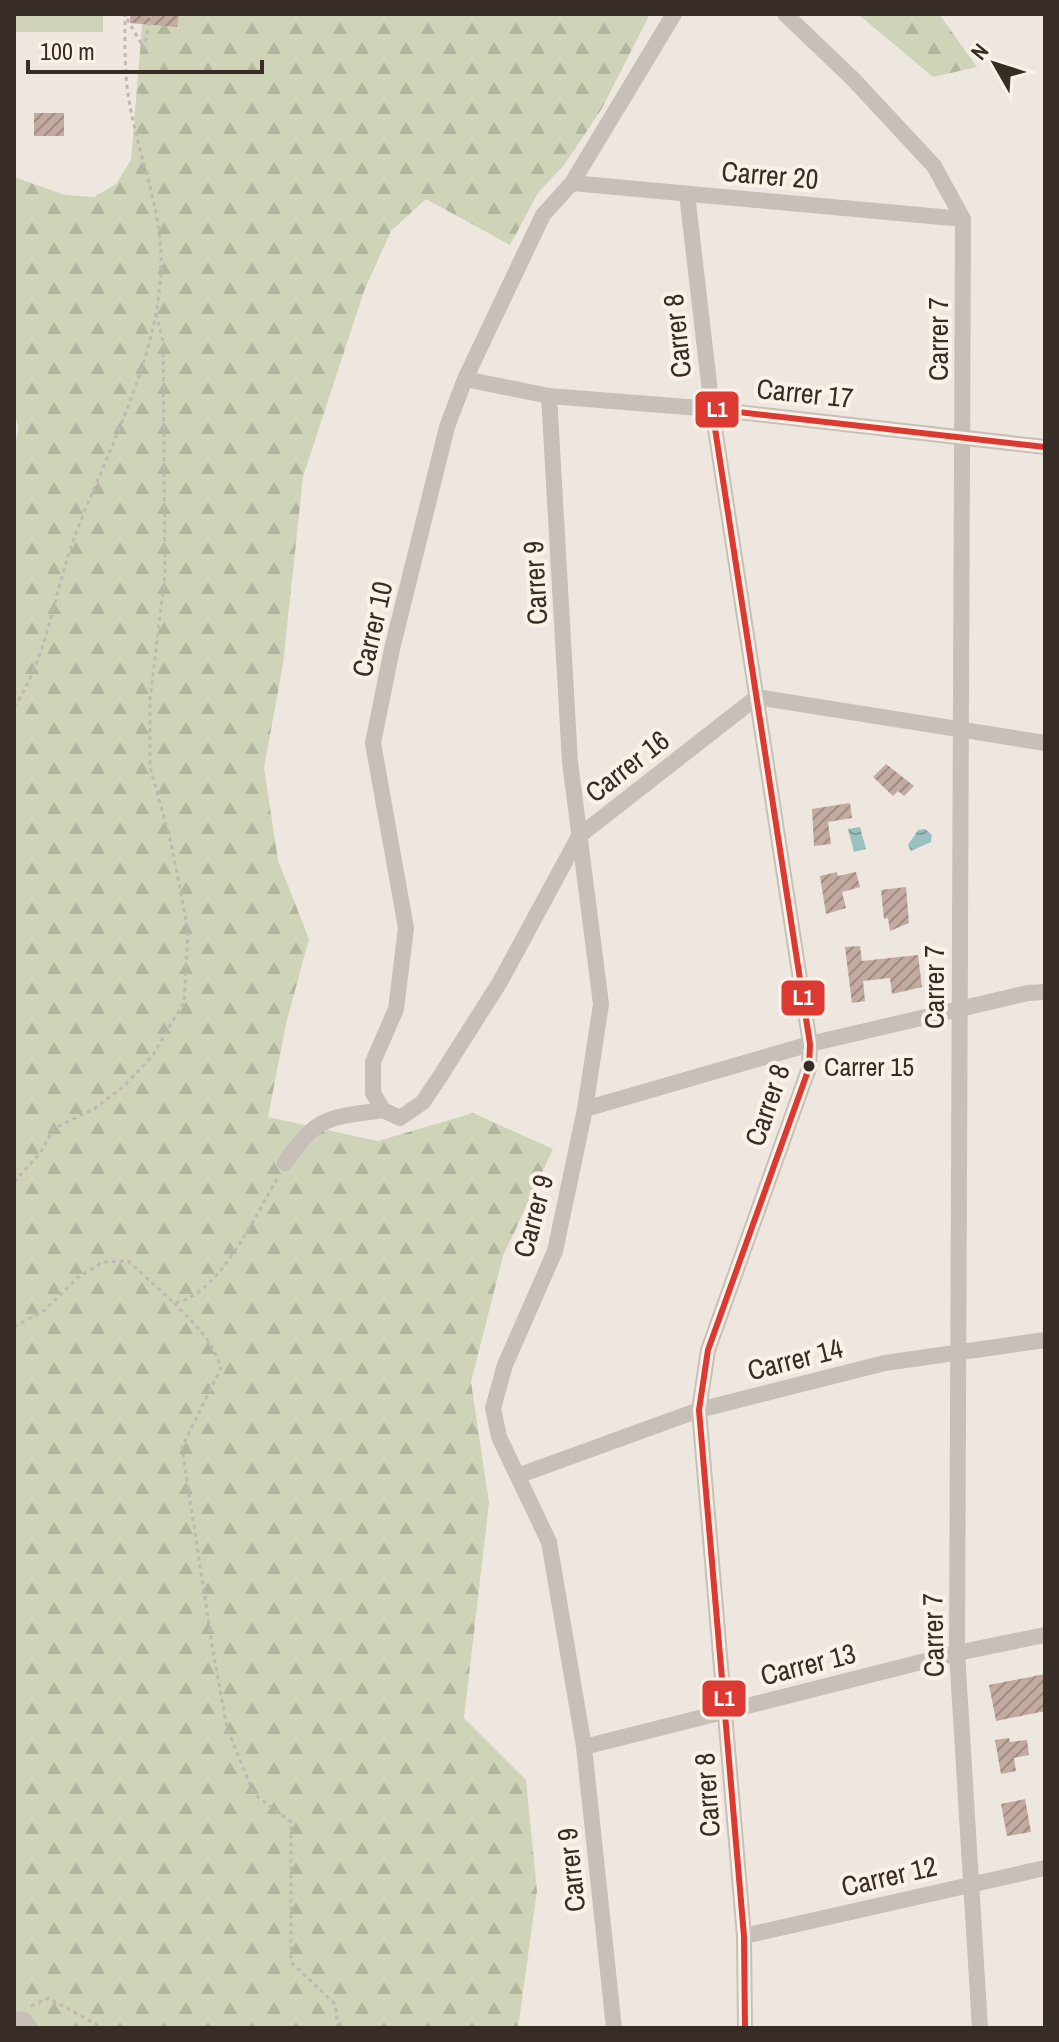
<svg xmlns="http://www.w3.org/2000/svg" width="1059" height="2042" font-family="'Archivo Narrow',sans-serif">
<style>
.forest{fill:url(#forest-firs)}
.garden{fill:#cfd4b9}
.water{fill:url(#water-waves)}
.building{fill:url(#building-hatch)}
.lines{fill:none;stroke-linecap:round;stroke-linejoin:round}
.path{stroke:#c0b8b1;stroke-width:3;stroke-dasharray:4 4;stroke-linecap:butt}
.minor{stroke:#c7c0b9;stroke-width:16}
.bus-1-casing{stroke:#fbf2e7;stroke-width:12}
.bus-1{stroke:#db3931;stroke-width:6}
.bus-dot{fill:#382c27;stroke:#fbf2e7;stroke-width:3}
.labels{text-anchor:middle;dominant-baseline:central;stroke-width:8;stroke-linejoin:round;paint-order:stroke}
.bus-label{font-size:26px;fill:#382c27;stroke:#fbf2e7;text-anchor:start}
.street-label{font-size:28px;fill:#382c27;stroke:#fbf2e7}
.line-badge{stroke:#fbf2e7;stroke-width:3}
.badge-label{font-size:22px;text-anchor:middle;font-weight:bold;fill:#fff}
</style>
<defs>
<pattern id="forest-firs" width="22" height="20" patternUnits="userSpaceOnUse" patternTransform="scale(2)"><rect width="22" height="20" fill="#cfd4b9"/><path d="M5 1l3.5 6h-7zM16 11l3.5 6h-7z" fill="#b2b69f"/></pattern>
<pattern id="water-waves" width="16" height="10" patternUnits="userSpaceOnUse" patternTransform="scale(2)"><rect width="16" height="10" fill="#9bc0c0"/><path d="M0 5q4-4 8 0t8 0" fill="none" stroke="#7f9c9c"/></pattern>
<pattern id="building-hatch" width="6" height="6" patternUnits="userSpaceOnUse" patternTransform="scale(2)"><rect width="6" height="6" fill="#c3aaa0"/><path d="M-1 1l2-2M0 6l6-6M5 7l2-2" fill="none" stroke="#9f8b82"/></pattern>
</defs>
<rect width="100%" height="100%" fill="#eee7e0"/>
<path class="forest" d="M 143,14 L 650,14 L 601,110 L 564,165 L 538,193 L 510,245 L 426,199 L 391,231 L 364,291 L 303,477 L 283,664 L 264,768 L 278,860 L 309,939 L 286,1024 L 268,1117 L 378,1141 L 473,1113 L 553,1149 L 503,1256 L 471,1382 L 489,1503 L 464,1718 L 526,1780 L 537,1891 L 518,2028 L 14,2028 L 14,455 L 18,428 L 14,407 L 14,177 L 65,195 L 94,197 L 116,184 L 131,160 Z
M 858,14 L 939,14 L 977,67 L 933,77 Z"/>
<path class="garden" d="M 14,14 L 103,14 L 103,32 L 14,32 Z"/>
<path class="water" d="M 860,827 L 866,849 L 854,852 L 848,829 Z
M 925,829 L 932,835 L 931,842 L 911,851 L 908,845 L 918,830 Z
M 938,974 L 942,995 L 928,998 L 929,976 Z"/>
<path class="building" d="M 130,14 L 179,14 L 177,27 L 130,23 Z
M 34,113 L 64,113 L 64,136 L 34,136 Z
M 886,764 L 914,786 L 904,796 L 898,791 L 893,796 L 873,777 Z
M 850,803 L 852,818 L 828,822 L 831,844 L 814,846 L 812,809 Z
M 837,872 L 838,876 L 856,872 L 860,887 L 842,892 L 846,908 L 826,914 L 820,876 Z
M 906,887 L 909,923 L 890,931 L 888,918 L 884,919 L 881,890 Z
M 860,946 L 862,961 L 918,955 L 922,987 L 892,994 L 890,978 L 863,981 L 865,1001 L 852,1003 L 845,947 Z
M 1045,1674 L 1045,1711 L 996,1721 L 989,1685 Z
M 1009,1738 L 1010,1742 L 1027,1740 L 1029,1755 L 1014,1758 L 1016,1771 L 1001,1774 L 995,1740 Z
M 1025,1799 L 1031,1832 L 1007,1836 L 1001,1804 Z"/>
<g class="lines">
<path class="path" d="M 127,19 L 144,48 L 151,14
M 14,707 C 46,660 53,600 71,547 C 103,457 162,356 161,259 C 161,209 140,159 131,111 C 124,79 125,46 125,14
M 14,1182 L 41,1152 L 53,1129 L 94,1109 L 125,1085 L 153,1055 L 184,1002 L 188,930 L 171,843 L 150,767 L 150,699 L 165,574 L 163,342 L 156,312
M 174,1303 C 195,1324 212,1340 221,1368 L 182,1447 L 213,1651 L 227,1728 L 254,1794 L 291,1822 L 291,1962 L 335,2004 L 338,2028
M 14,1327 L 45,1310 L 77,1278 L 103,1262 L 128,1261 L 174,1303 C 218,1297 257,1213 278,1177
M 31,2006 L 48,1998 L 103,2028"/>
<path class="minor" d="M 785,14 L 853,79 L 934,166 L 963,219 L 957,1653 L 980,2028
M 572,183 L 963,219
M 687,194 L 712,409 L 810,1044 L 809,1068 L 708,1350 L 699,1410 L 744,1936 L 745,2028
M 465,379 L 549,396 L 712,409 L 1045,447
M 549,396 L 570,762 L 601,1004 L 585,1109 L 555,1251 L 505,1365 L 493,1408 L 499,1437 L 549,1542 L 584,1747 L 614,2028
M 585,1109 L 810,1044 L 1028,993 L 1045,992
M 383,1110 L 373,1093 L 373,1062 L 396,1009 L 406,928 L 373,743 L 392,649 L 447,427 L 465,379 L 543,215 L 572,183 L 674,14
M 383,1110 L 400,1118 L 423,1102 L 441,1075 L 500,982 L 579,836 L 757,697 L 1045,743
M 285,1163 C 317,1115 328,1118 383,1110
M 520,1475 L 699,1410 L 885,1363 L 1045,1340
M 584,1747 L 957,1653 L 1045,1635
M 744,1936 L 1045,1868
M 14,2019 L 24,2020 L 30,2028"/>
<g class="bus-1-casing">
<path id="bus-1" d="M 745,2028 L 744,1936 L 699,1410 L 708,1350 L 809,1068 L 810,1044 L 712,409 L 1045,447"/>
</g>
<use href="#bus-1" class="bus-1"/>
</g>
<circle class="bus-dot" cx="809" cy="1066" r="7"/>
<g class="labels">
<g class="bus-label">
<text x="824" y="1066">Carrer 15</text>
</g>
<g class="street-label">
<text transform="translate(770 175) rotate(5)">Carrer 20</text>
<text transform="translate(677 336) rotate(-96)">Carrer 8</text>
<text transform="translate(938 339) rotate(-90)">Carrer 7</text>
<text transform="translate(805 393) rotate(6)">Carrer 17</text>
<text transform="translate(535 583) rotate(-93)">Carrer 9</text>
<text transform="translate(372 629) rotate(-77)">Carrer 10</text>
<text transform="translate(627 766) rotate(-38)">Carrer 16</text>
<text transform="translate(934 987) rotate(-90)">Carrer 7</text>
<text transform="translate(767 1105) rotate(-71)">Carrer 8</text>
<text transform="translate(533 1216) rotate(-75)">Carrer 9</text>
<text transform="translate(795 1359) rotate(-14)">Carrer 14</text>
<text transform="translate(933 1635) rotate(-91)">Carrer 7</text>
<text transform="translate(808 1664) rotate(-14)">Carrer 13</text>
<text transform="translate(707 1795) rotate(-94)">Carrer 8</text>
<text transform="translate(571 1870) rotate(-96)">Carrer 9</text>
<text transform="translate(889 1876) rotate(-13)">Carrer 12</text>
</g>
</g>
<g class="line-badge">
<rect x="694" y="390" width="46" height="39" rx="8" fill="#db3931"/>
<rect x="780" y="979" width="46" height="38" rx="8" fill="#db3931"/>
<rect x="701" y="1679" width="46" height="39" rx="8" fill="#db3931"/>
</g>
<g class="badge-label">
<text x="717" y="417">L1</text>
<text x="803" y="1005">L1</text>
<text x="724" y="1706">L1</text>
</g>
<rect width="1059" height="2042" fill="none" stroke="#382c27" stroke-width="32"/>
<g transform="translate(995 64) rotate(309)" stroke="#fbf2e7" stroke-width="6" paint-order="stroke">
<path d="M0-6L14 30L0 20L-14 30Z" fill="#382c27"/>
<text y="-12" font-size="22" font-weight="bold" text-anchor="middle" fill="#382c27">N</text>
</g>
<path d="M28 60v12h234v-12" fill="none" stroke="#382c27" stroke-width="4"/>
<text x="40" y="60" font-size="24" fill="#382c27" stroke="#fbf2e7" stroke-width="6" paint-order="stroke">100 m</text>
</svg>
